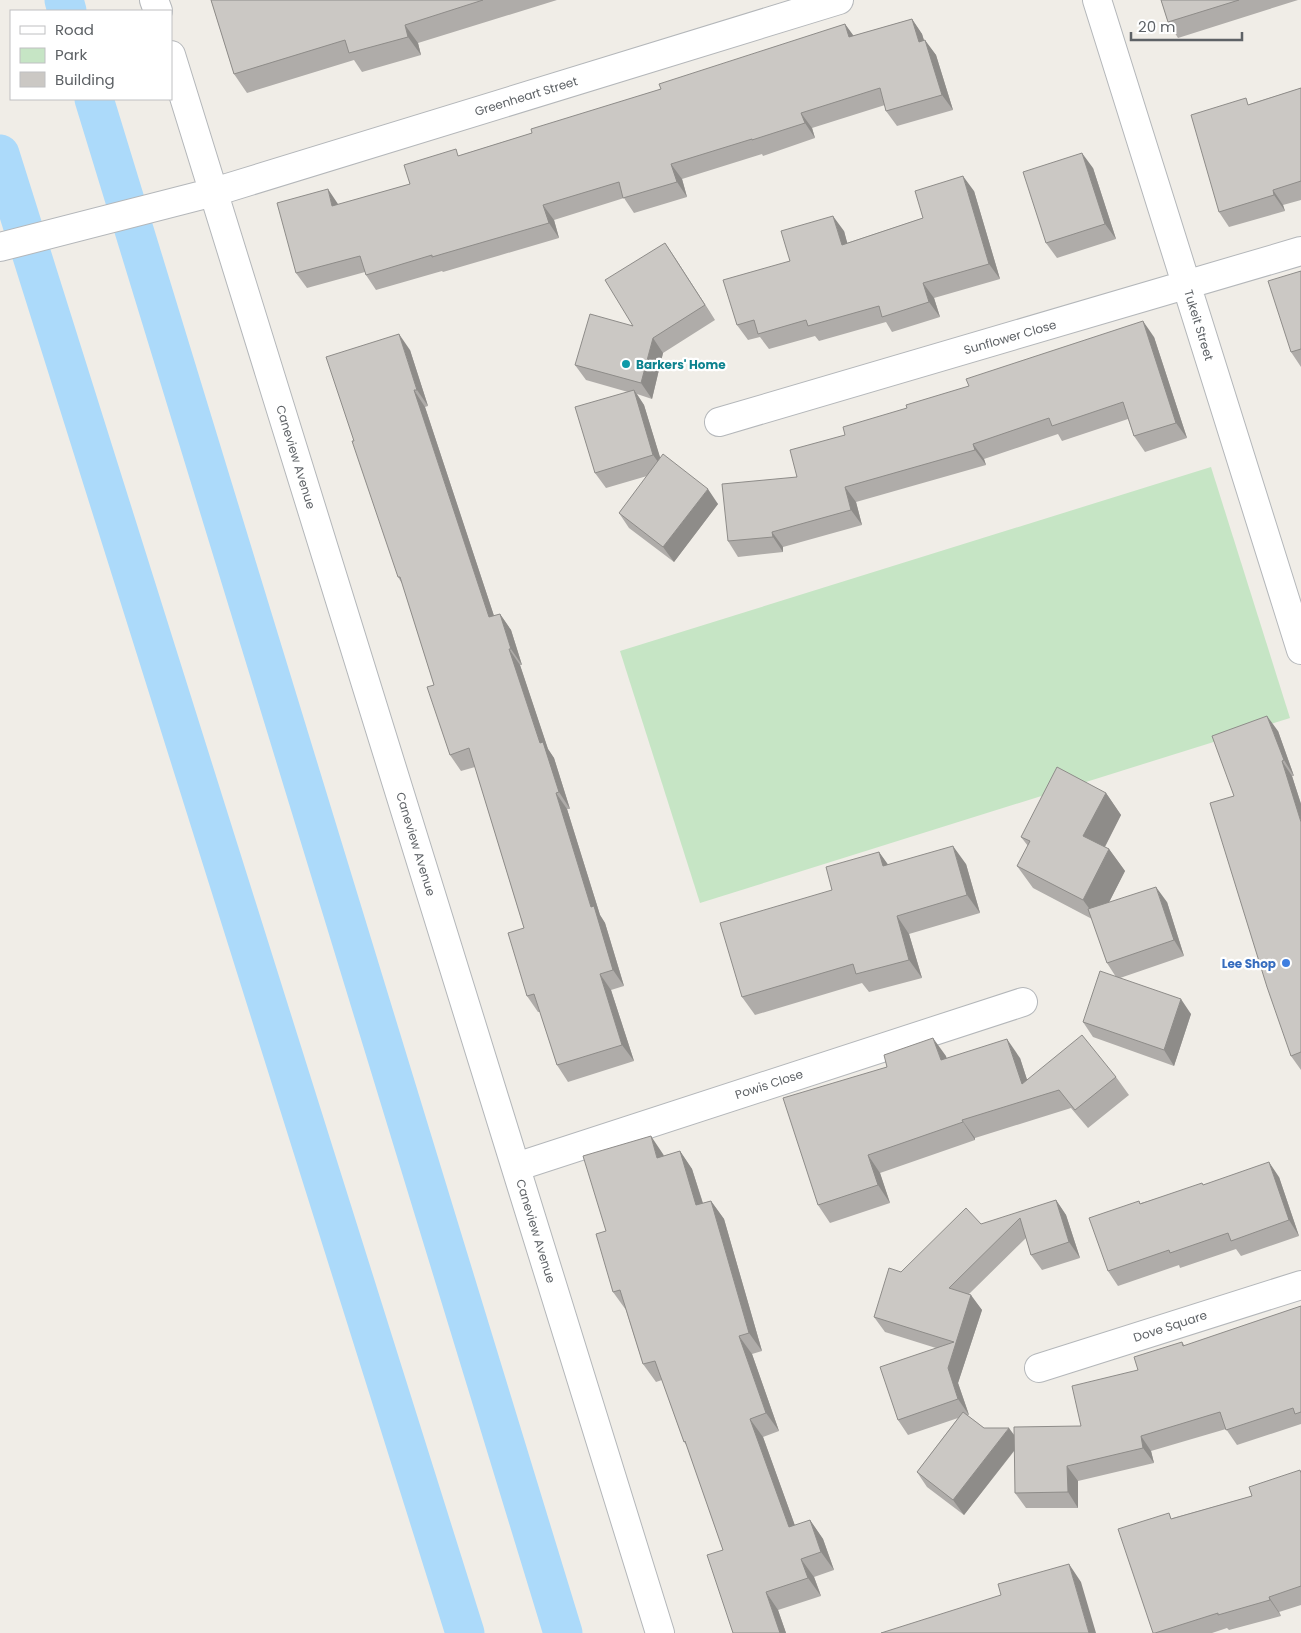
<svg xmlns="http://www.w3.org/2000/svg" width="1301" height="1633" font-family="Poppins,sans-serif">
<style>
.green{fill:#c6e5c5}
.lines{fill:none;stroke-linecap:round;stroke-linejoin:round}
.canal{stroke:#acdafa;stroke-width:39}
.minor-casing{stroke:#b4b7ba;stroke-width:30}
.minor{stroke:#fff;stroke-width:28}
.wall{fill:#afaca9}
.shaded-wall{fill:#8e8c89}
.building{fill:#cbc8c4;stroke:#8e8c89}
.culture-dot{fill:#0f9aa8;stroke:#fff;stroke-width:2}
.shop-dot{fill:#3f7fe0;stroke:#fff;stroke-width:2}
.labels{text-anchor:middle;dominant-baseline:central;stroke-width:4.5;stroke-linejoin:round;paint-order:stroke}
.street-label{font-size:12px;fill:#5e6266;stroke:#fff}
.culture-label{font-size:12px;font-weight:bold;fill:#0d838f;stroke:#fff;text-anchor:start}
.shop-label{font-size:12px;font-weight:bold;fill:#366cbe;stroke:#fff;text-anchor:end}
</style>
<rect width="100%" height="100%" fill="#f0ede7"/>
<path class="green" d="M 1211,467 L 1290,718 L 700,903 L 620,651 Z"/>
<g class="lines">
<path class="canal" d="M 64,0 L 67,11
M 94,99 L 563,1633
M 0,154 L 465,1633"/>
<g class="minor-casing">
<path id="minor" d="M 154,0 L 158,11
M 1097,0 L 1301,650
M 171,55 L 660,1633
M 0,247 L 214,192 L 839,0
M 719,422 L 1301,251
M 516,1167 L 1023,1002
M 1039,1368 L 1301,1285"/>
</g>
<use href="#minor" class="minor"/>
</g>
<path class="wall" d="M 211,0 L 557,0 L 418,43 L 421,55 L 362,72 L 354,60 L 247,93 L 234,74 Z
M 1161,0 L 1298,0 L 1178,38 L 1168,22 Z
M 912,19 L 922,34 L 924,40 L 936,55 L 953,110 L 897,126 L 886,111 L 885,105 L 812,128 L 815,138 L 763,156 L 762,154 L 682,179 L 687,197 L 634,213 L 624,198 L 554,220 L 559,238 L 443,272 L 442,271 L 376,290 L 366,275 L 365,272 L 307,288 L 296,273 L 338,204 L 338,205 L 410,184 L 461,155 L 532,133 L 661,89 L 845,24 L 853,36 Z
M 1301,88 L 1301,200 L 1283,205 L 1285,211 L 1229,227 L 1219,212 L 1250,104 Z
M 1093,168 L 1116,239 L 1057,258 L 1046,243 Z
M 974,191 L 1000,279 L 934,298 L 940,317 L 892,332 L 886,322 L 819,341 L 815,336 L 769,349 L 760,337 L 748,340 L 737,325 L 790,261 L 844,231 L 847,243 L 923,218 Z
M 665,243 L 675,258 L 715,320 L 663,353 L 652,399 L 637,394 L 644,405 L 660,458 L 718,504 L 674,562 L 629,528 L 619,513 L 647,476 L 606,488 L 595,473 L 628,392 L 586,380 L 575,365 L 633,326 Z
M 1301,271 L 1301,367 L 1291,352 Z
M 1154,337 L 1187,438 L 1145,452 L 1134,436 L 1128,419 L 1062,441 L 1058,434 L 984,459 L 986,465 L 856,502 L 862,525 L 783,547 L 783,552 L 738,557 L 728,541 L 797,477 L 845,435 Z
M 410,350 L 428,406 L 425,407 L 494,616 L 500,614 L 511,630 L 522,665 L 520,665 L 548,749 L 554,758 L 570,809 L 567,809 L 600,915 L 605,923 L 624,986 L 611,990 L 634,1061 L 568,1082 L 557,1065 L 540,1012 L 538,1012 L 527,996 L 524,928 L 475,767 L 461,771 L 450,755 L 434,685 L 403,585 L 398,577 Z
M 1278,731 L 1294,776 L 1292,776 L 1301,804 L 1301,1070 L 1291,1056 L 1234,796 Z
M 1106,793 L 1121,815 L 1105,847 L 1109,849 L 1125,871 L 1109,902 L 1167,902 L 1184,956 L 1120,978 L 1191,1014 L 1174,1066 L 1093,1037 L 1083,1022 L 1116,977 L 1107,963 L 1092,919 L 1033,888 L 1017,866 L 1028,846 L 1021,837 Z
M 879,852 L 887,864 L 966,864 L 980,913 L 909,934 L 922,978 L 869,992 L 862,983 L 755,1015 L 742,997 L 832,890 Z
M 946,1056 L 946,1059 L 1020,1058 L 1027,1080 L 1116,1077 L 1129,1095 L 1088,1128 L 1071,1108 L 975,1138 L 975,1140 L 880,1173 L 890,1203 L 830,1223 L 818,1205 Z
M 680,1151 L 692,1169 L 703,1203 L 711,1201 L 724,1219 L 762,1351 L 752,1354 L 779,1431 L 763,1437 L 795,1526 L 810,1520 L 823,1539 L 834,1570 L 814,1577 L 821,1596 L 778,1610 L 786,1633 L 733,1633 L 723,1550 L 687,1446 L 684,1442 L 662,1380 L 656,1382 L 643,1364 L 626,1310 L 613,1292 L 606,1231 L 663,1154 L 664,1156 Z
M 1279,1177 L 1299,1236 L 1241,1256 L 1236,1249 L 1180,1268 L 1179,1265 L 1118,1286 L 1108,1271 L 1141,1203 L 1204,1185 Z
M 1056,1200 L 1066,1215 L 1080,1258 L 1042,1270 L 1031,1255 L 1026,1238 L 969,1294 L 982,1310 L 958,1383 L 969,1415 L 967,1415 L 984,1428 L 1014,1435 L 1081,1426 L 1138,1370 L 1182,1342 L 1185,1346 L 1301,1306 L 1301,1424 L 1237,1445 L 1226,1429 L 1151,1451 L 1154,1463 L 1078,1481 L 1078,1508 L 1026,1508 L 1015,1493 L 1015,1450 L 964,1515 L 927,1487 L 917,1472 L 958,1418 L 908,1435 L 898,1420 L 936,1348 L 885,1332 L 874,1317 L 901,1272 Z
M 1301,1472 L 1301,1605 L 1279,1612 L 1281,1616 L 1229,1630 L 1227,1628 L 1212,1633 L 1153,1633 L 1173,1518 L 1252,1496 Z"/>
<path class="shaded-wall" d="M 912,19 L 922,34 L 929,57 L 919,42 Z
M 845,24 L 856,39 L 849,37 Z
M 405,25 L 418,43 L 421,55 L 408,37 Z
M 925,40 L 936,55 L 953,110 L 942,95 Z
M 801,113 L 812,128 L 815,138 L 805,123 Z
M 1082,153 L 1093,168 L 1116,239 L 1105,224 Z
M 671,164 L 682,179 L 687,197 L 677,182 Z
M 963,176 L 974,191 L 1000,279 L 989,264 Z
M 328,189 L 338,204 L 343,221 L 332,206 Z
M 1273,190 L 1283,205 L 1285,211 L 1274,195 Z
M 543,205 L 554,220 L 559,238 L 549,223 Z
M 833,216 L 844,231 L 852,260 L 842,245 Z
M 665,243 L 675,258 L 715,320 L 705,305 Z
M 923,283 L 934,298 L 940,317 L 929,302 Z
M 1143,321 L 1154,337 L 1187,438 L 1176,423 Z
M 399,334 L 410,350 L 428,406 L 417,390 Z
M 653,338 L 663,353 L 652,399 L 641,383 Z
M 414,390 L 425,407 L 500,634 L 489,617 Z
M 634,390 L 644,405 L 664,470 L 653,455 Z
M 973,444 L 984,459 L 986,465 L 975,450 Z
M 845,487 L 856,502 L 862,525 L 851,510 Z
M 708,489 L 718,504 L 674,562 L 663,547 Z
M 772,532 L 783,547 L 783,552 L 773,537 Z
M 500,614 L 511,630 L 522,665 L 511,649 Z
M 509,649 L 520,665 L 548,749 L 554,758 L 570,809 L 559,792 L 540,743 Z
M 1267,716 L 1278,731 L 1294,776 L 1284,760 Z
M 1282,761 L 1292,776 L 1301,804 L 1301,822 Z
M 556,793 L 567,809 L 600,915 L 605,923 L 624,986 L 613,970 L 591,907 Z
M 1106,793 L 1121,815 L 1099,858 L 1083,836 Z
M 953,846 L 966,864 L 980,913 L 967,895 Z
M 1109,849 L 1125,871 L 1099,922 L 1083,900 Z
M 879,852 L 892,870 L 883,866 Z
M 1156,887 L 1167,902 L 1184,956 L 1174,940 Z
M 897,916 L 909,934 L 922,978 L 909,960 Z
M 600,974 L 611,990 L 634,1061 L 622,1045 Z
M 1181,999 L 1191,1014 L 1174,1066 L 1164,1050 Z
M 933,1038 L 946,1056 L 953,1079 L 941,1060 Z
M 1007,1039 L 1020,1058 L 1033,1098 L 1022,1084 Z
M 962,1120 L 975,1138 L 975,1140 L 963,1122 Z
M 651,1136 L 663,1154 L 670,1176 L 657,1158 Z
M 680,1151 L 692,1169 L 709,1223 L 696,1205 Z
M 868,1155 L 880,1173 L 890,1203 L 878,1185 Z
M 1269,1162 L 1279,1177 L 1299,1236 L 1289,1220 Z
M 1056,1200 L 1066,1215 L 1080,1258 L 1069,1242 Z
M 711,1201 L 724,1219 L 762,1351 L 749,1333 Z
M 971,1295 L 982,1310 L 958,1383 L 969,1415 L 958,1399 L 948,1368 Z
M 739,1336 L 752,1354 L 779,1431 L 766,1413 Z
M 750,1419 L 763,1437 L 802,1545 L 789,1527 Z
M 1009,1428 L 1020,1443 L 964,1515 L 953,1500 Z
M 1141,1436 L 1151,1451 L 1154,1463 L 1143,1448 Z
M 1067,1466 L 1078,1481 L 1078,1508 L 1068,1492 Z
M 810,1520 L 823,1539 L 834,1570 L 821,1552 Z
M 801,1559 L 814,1577 L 821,1596 L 808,1578 Z
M 1069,1564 L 1081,1582 L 1096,1633 L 1089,1633 Z
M 766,1592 L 778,1610 L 786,1633 L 780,1633 Z
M 1269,1597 L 1279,1612 L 1281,1616 L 1270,1600 Z"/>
<path class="building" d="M 211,0 L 483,0 L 405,25 L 408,37 L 349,53 L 345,40 L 234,74 Z
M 1161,0 L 1239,0 L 1168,22 Z
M 912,19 L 919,42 L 925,40 L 942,95 L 886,111 L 880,88 L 801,113 L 805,123 L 752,140 L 752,139 L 671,164 L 677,182 L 623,198 L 619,182 L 543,205 L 549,223 L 432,257 L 432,255 L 366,275 L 360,256 L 296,273 L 277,203 L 328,189 L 332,206 L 410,184 L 404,165 L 456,149 L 458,156 L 532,133 L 531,129 L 661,89 L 659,84 L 845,24 L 849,37 Z
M 1301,88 L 1301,181 L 1273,190 L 1274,195 L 1219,212 L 1191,115 L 1246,98 L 1248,105 Z
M 1082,153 L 1105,224 L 1046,243 L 1023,172 Z
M 963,176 L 989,264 L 923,283 L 929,302 L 882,317 L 879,306 L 808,326 L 806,320 L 758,334 L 754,320 L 737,325 L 723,280 L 790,261 L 781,231 L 833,216 L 842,245 L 923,218 L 915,191 Z
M 665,243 L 705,305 L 653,338 L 641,383 L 575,365 L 590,314 L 633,326 L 605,280 Z
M 1301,271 L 1301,349 L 1291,352 L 1268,281 Z
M 1143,321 L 1176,423 L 1134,436 L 1123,402 L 1052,426 L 1049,418 L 973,444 L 975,450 L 845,487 L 851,510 L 772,532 L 773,537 L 728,541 L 722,484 L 797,477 L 790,450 L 845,435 L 843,427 L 907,408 L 906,405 L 969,386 L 966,379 Z
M 399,334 L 417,390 L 414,390 L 489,617 L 500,614 L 511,649 L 509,649 L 540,743 L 543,742 L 559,792 L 556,793 L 591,907 L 594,906 L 613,970 L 600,974 L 622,1045 L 557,1065 L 534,994 L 527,996 L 508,933 L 524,928 L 469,748 L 450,755 L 427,687 L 434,685 L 400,577 L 398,577 L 352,441 L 354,441 L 326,357 Z
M 634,390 L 653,455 L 595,473 L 575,407 Z
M 663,454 L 708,489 L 663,547 L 619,513 Z
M 1267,716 L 1284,760 L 1282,761 L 1301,822 L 1301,1052 L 1291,1056 L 1267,987 L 1210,803 L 1234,796 L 1212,736 Z
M 1057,767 L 1106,793 L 1083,836 L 1109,849 L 1083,900 L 1017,866 L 1030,841 L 1021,837 Z
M 953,846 L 967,895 L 897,916 L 909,960 L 856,974 L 853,964 L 742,997 L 720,923 L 832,890 L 826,867 L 879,852 L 883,866 Z
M 1156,887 L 1174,940 L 1107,963 L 1088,909 Z
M 1100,971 L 1181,999 L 1164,1050 L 1083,1022 Z
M 1082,1035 L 1116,1077 L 1075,1110 L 1059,1090 L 962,1120 L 963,1122 L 868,1155 L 878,1185 L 818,1205 L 783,1098 L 887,1067 L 884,1055 L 933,1038 L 941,1060 L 1007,1039 L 1022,1084 Z
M 651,1136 L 657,1158 L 680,1151 L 696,1205 L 711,1201 L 749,1333 L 739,1336 L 766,1413 L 750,1419 L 789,1527 L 810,1520 L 821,1552 L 801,1559 L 808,1578 L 766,1592 L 780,1633 L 733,1633 L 707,1555 L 723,1550 L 685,1441 L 684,1442 L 655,1361 L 643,1364 L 620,1290 L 613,1292 L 596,1234 L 606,1231 L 583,1156 Z
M 1269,1162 L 1289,1220 L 1231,1241 L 1228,1233 L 1170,1253 L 1169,1250 L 1108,1271 L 1089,1218 L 1139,1201 L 1140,1204 L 1202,1183 L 1203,1185 Z
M 1056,1200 L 1069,1242 L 1031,1255 L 1020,1218 L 949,1288 L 971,1295 L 948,1368 L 958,1399 L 898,1420 L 880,1367 L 954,1342 L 874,1317 L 889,1268 L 901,1272 L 966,1208 L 981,1224 Z
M 1301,1306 L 1301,1412 L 1295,1414 L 1293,1408 L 1226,1430 L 1220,1412 L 1141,1436 L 1143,1448 L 1067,1466 L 1068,1492 L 1015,1493 L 1014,1427 L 1081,1426 L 1072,1386 L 1138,1370 L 1134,1357 L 1182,1342 L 1183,1346 Z
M 963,1412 L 984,1428 L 1009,1428 L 953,1500 L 917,1472 Z
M 1300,1470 L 1301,1473 L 1301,1586 L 1269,1597 L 1270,1600 L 1218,1615 L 1218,1613 L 1155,1633 L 1153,1633 L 1118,1529 L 1169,1513 L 1171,1519 L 1252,1496 L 1249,1487 Z
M 1069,1564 L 1089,1633 L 881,1633 L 1001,1595 L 998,1584 Z"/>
<circle class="culture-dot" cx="626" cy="364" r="5"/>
<circle class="shop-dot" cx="1286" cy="963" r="5"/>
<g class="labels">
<g class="street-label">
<text transform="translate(526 96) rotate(-17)">Greenheart Street</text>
<text transform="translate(1199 325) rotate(73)">Tukeit Street</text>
<text transform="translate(1010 337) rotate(-16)">Sunflower Close</text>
<text transform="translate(296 457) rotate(73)">Caneview Avenue</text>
<text transform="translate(416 844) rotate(73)">Caneview Avenue</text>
<text transform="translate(769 1084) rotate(-18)">Powis Close</text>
<text transform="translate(536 1231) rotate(73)">Caneview Avenue</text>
<text transform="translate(1170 1326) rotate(-18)">Dove Square</text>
</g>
<g class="culture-label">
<text x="636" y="364">Barkers' Home</text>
</g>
<g class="shop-label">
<text x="1276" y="963">Lee Shop</text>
</g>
</g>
<rect x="10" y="10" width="162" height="90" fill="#ffffff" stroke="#bfc0c2"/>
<rect x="20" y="26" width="25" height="8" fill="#ffffff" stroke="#bfc0c2"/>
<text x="55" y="35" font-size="15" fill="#5e6266">Road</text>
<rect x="20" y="48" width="25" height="15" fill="#c6e5c5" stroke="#bfc0c2"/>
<text x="55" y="60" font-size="15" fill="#5e6266">Park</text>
<rect x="20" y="72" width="25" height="15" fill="#cbc8c4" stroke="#bfc0c2"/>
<text x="55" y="85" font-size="15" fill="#5e6266">Building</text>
<path d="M1131 32v8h111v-8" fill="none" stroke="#5e6266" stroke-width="2.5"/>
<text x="1138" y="32" font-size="15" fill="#5e6266" stroke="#ffffff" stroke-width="4" paint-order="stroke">20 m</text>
</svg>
